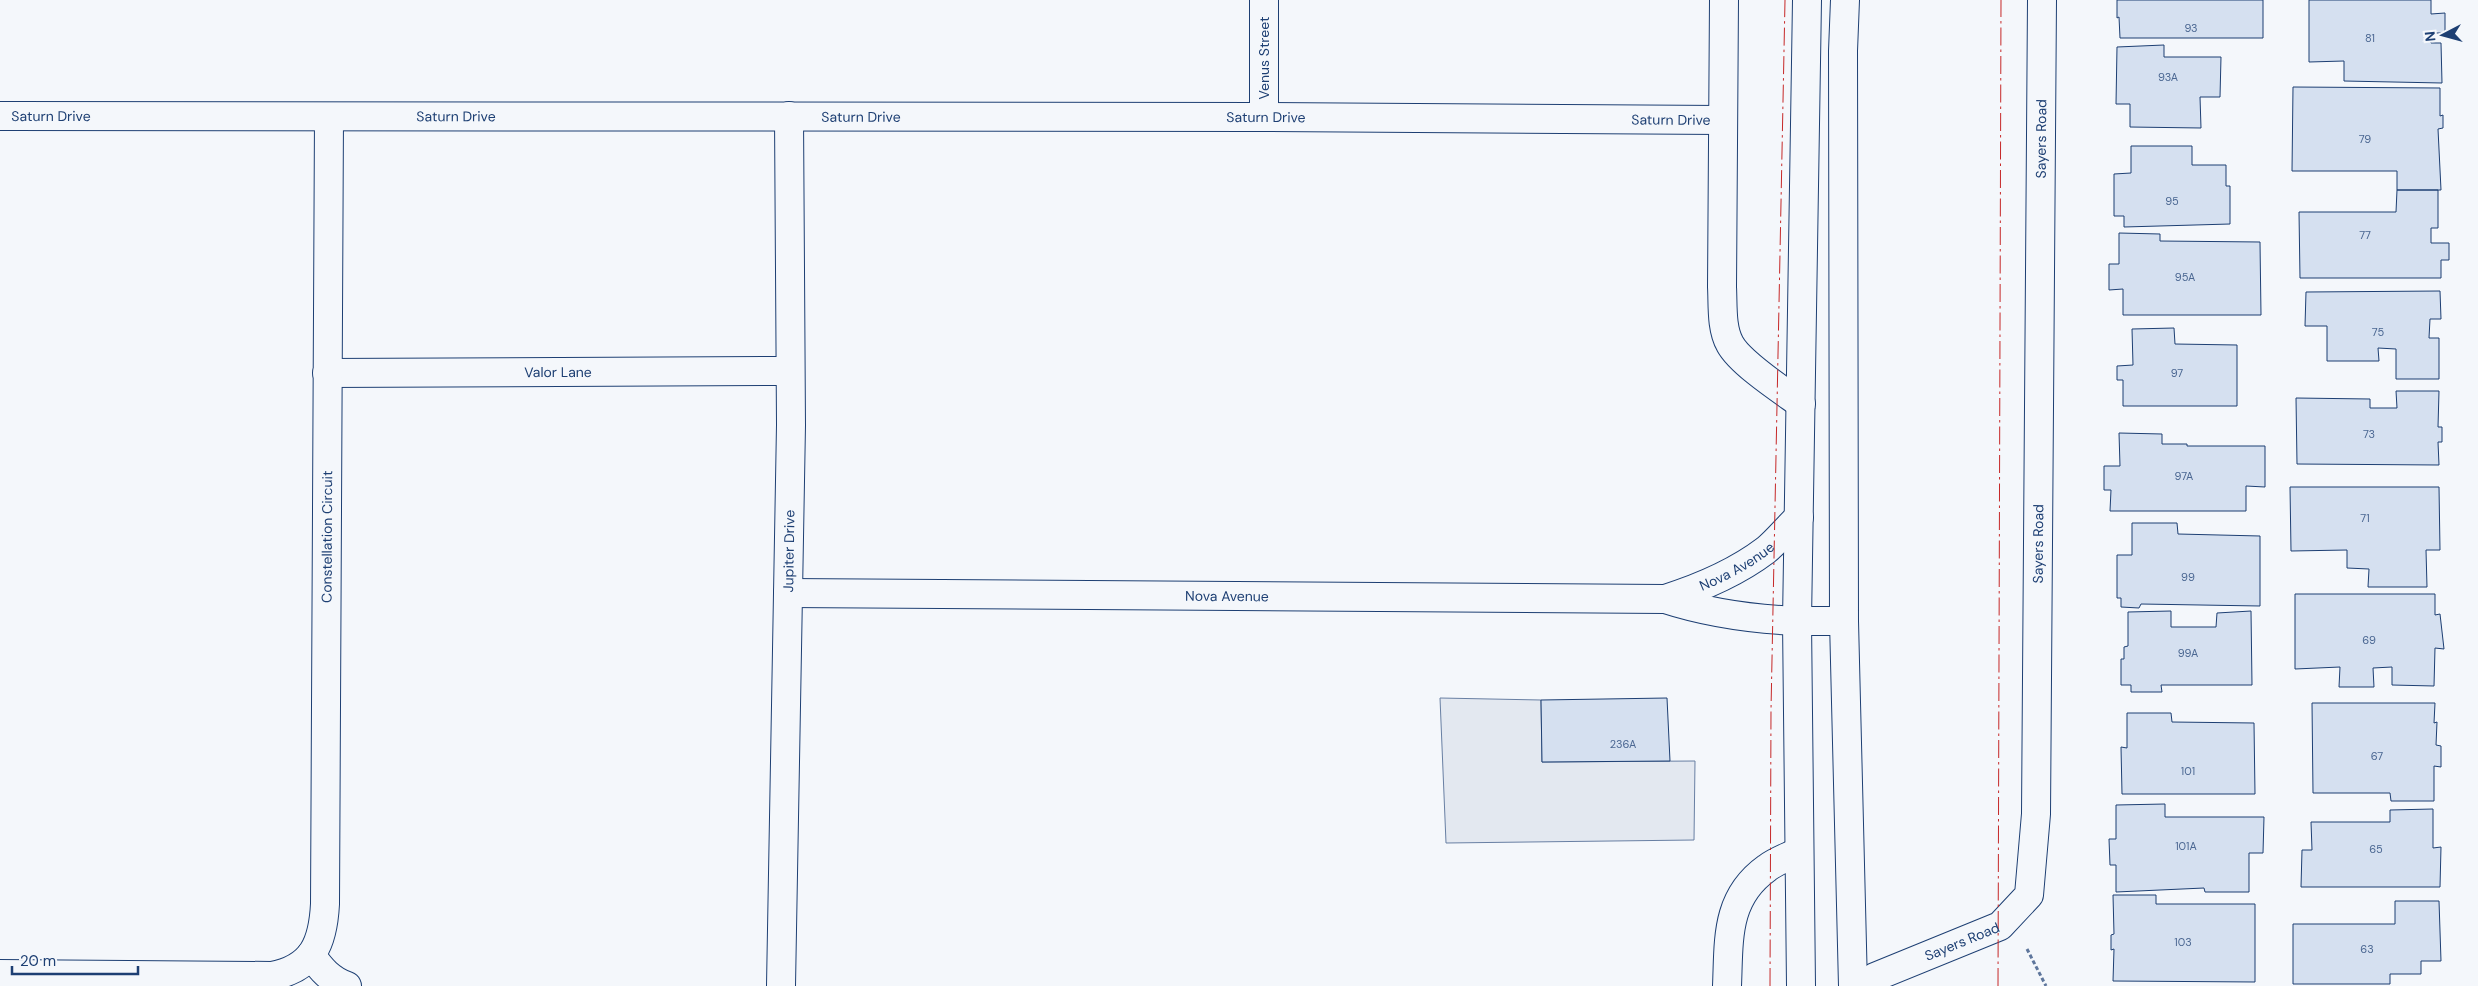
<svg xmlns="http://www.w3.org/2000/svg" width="2478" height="986" font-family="'DM Sans',sans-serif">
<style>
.parking{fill:#e3e8f0;stroke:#687fa3}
.building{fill:#d5e0f0;stroke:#1d3f73}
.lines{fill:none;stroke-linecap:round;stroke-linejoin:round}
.minor-casing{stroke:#1d3f73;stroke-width:30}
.major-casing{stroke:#1d3f73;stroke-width:30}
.path{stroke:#5e769c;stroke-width:3;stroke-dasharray:4 2.5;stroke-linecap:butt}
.minor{stroke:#f4f7fb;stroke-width:28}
.major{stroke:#f4f7fb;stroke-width:28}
.power{stroke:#c62828;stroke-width:1;stroke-dasharray:18 4 2.5 4;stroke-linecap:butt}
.labels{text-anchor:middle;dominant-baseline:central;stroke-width:4;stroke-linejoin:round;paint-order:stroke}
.number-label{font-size:11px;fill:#4b6792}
.street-label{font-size:14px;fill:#1d3f73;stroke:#f4f7fb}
</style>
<rect width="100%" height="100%" fill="#f4f7fb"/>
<path class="parking" d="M 1440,698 L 1541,700 L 1542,762 L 1695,761 L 1694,840 L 1446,843 Z"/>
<path class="building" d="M 2117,0 L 2263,0 L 2263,38 L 2120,38 L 2119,17 L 2117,18 Z
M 2309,0 L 2431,0 L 2431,14 L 2445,13 L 2445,33 L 2430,33 L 2431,43 L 2441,43 L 2442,83 L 2344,81 L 2344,61 L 2309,62 Z
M 2164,45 L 2164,57 L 2221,57 L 2220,97 L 2200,97 L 2201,128 L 2130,127 L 2130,104 L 2116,104 L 2117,47 Z
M 2293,87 L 2440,88 L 2440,116 L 2443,115 L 2443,128 L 2438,129 L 2441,190 L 2397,190 L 2397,171 L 2292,171 Z
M 2131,146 L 2192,146 L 2192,165 L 2226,165 L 2226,186 L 2230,186 L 2230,224 L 2124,227 L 2124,216 L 2114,216 L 2114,174 L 2131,173 Z
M 2397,190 L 2438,190 L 2438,228 L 2431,228 L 2431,243 L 2449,243 L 2449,260 L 2441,260 L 2441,278 L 2300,278 L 2299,212 L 2396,212 Z
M 2119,233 L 2160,234 L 2160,241 L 2260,242 L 2261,315 L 2123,315 L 2123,289 L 2109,290 L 2109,264 L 2119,264 Z
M 2440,291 L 2441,319 L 2430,319 L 2429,338 L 2439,338 L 2439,379 L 2396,379 L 2396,349 L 2378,348 L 2379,361 L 2327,361 L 2327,326 L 2305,326 L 2306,292 Z
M 2174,328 L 2175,344 L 2237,345 L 2237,406 L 2123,406 L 2123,380 L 2117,380 L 2117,366 L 2133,365 L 2132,329 Z
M 2396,391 L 2439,391 L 2438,427 L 2442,427 L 2442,442 L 2438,442 L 2439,465 L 2297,464 L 2296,398 L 2370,399 L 2370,408 L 2397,408 Z
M 2119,433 L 2162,434 L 2162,444 L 2187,444 L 2187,446 L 2265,446 L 2265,487 L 2246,486 L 2246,511 L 2110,511 L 2111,490 L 2104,490 L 2104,466 L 2120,466 Z
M 2290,487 L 2439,487 L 2440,550 L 2426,550 L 2427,587 L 2368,587 L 2369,569 L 2347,568 L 2347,550 L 2291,551 Z
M 2132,523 L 2177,523 L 2178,534 L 2260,536 L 2260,606 L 2141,604 L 2139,608 L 2121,607 L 2121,598 L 2117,598 L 2117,555 L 2132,555 Z
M 2295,594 L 2435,594 L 2435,615 L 2440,614 L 2444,649 L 2435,648 L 2434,686 L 2392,685 L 2392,667 L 2373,668 L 2374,687 L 2339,687 L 2340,667 L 2295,669 Z
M 2171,611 L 2171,627 L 2216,627 L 2217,613 L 2251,611 L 2252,685 L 2161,685 L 2162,692 L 2131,692 L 2131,685 L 2121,685 L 2121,659 L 2124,659 L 2124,647 L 2128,646 L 2128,612 Z
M 1667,698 L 1670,761 L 1542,762 L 1541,700 Z
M 2312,703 L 2435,703 L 2434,723 L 2437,722 L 2436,745 L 2441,746 L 2441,767 L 2434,766 L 2434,801 L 2391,801 L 2390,793 L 2313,793 Z
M 2127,713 L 2171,713 L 2172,722 L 2254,723 L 2255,794 L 2122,794 L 2121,747 L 2127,748 Z
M 2165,804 L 2165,817 L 2264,817 L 2263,853 L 2249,853 L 2249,892 L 2205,892 L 2204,888 L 2116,892 L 2116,865 L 2110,865 L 2109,839 L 2116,839 L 2116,805 Z
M 2433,809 L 2433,848 L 2441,847 L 2440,887 L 2301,887 L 2302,850 L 2312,850 L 2311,822 L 2390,822 L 2390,810 Z
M 2113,895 L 2156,895 L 2156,904 L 2255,904 L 2255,982 L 2113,981 L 2114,949 L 2111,950 L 2111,935 L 2114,934 Z
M 2395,901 L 2439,901 L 2441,961 L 2421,961 L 2421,974 L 2390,974 L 2390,984 L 2293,984 L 2293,924 L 2395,924 Z"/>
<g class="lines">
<g class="minor-casing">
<g id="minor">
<path d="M 1264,0 L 1264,117"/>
<path d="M 1724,0 L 1722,287 C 1723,305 1721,328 1730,344 C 1740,363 1783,391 1801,404"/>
<path id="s1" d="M 0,116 L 1264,117 L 1722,120"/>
<path id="s2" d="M 327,373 L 790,371"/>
<path id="s3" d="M 788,593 L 1665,599 C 1700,588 1737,572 1766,550 C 1778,540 1788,527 1799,517"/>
<path d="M 1665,599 C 1708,613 1751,619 1797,621"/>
<path d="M 311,955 C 321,969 330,980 347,986"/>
<path id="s4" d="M 0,974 L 272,976 C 313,968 323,943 325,904 L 329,117"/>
<path id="s5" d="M 781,986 L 791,425 L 789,116"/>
<path d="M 1727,986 C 1729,940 1725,898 1767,868 C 1776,861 1788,857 1798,852"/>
<path id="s6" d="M 1863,986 L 1875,977 L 2000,926 L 2029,895 L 2036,814 L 2042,0"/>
</g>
</g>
<g class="major-casing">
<path id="major" d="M 1845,0 L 1843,51 L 1844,621 L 1853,986
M 1797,621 L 1844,621
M 1801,986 L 1797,621 L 1807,0"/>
</g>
<path class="path" d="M 2027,949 L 2046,986"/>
<use href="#minor" class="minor"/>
<use href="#major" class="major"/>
<path class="power" d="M 1770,986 L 1771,710 L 1785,0
M 1998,986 L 2001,0"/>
</g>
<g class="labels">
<g class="number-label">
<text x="2191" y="28">93</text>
<text x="2370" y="38">81</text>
<text x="2168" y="77">93A</text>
<text x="2365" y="139">79</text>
<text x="2172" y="201">95</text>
<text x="2365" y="235">77</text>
<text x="2185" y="277">95A</text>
<text x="2378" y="332">75</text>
<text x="2177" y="373">97</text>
<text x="2369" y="434">73</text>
<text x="2184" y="476">97A</text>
<text x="2365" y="518">71</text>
<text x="2188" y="577">99</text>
<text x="2369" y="640">69</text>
<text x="2188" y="653">99A</text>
<text x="1623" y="744">236A</text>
<text x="2377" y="756">67</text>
<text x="2188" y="771">101</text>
<text x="2186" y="846">101A</text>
<text x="2376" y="849">65</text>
<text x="2183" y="942">103</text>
<text x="2367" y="949">63</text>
</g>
<g class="street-label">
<text transform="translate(1264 58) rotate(-90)">Venus Street</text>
<text stroke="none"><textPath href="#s1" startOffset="51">Saturn Drive</textPath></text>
<text stroke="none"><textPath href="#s1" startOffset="456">Saturn Drive</textPath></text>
<text stroke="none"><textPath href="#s1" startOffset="861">Saturn Drive</textPath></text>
<text stroke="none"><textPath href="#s1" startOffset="1266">Saturn Drive</textPath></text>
<text stroke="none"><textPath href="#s1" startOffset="1671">Saturn Drive</textPath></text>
<text stroke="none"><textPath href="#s6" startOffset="949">Sayers Road</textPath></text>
<text stroke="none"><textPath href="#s2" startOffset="231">Valor Lane</textPath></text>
<text stroke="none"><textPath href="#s4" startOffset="738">Constellation Circuit</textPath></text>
<text stroke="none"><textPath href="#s6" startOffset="544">Sayers Road</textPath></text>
<text stroke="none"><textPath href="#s5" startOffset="435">Jupiter Drive</textPath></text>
<text stroke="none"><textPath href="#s3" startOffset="956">Nova Avenue</textPath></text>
<text stroke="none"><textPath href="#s3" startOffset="439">Nova Avenue</textPath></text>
<text stroke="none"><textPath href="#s6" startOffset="109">Sayers Road</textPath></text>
</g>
</g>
<g transform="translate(2443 35) rotate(264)" stroke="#f4f7fb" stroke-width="4" paint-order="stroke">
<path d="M0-4L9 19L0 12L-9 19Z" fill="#1d3f73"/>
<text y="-8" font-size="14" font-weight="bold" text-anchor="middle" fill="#1d3f73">N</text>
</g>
<path d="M12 966v8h126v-8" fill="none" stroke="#1d3f73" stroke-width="2.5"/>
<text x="20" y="966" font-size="15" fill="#1d3f73" stroke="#f4f7fb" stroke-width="4" paint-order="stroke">20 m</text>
</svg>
